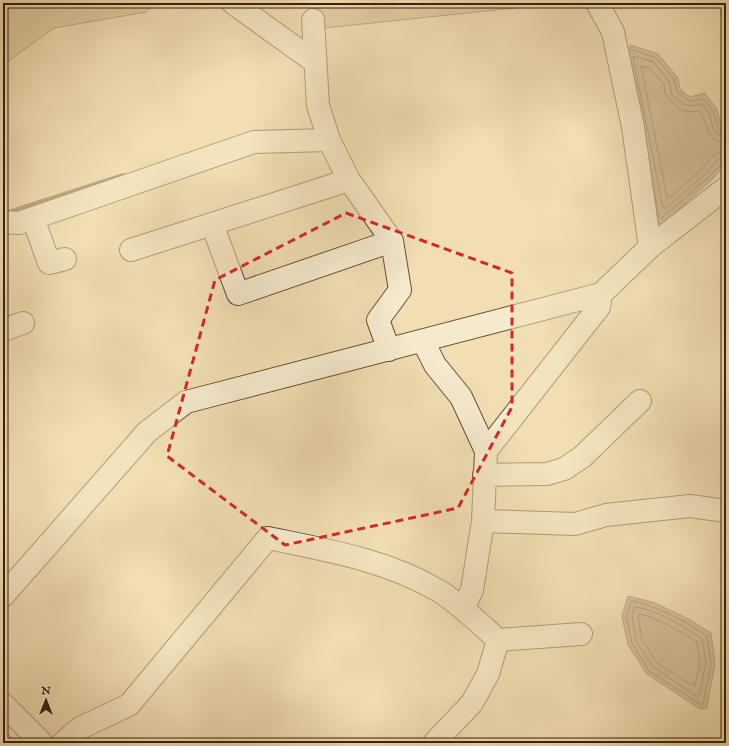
<svg xmlns="http://www.w3.org/2000/svg" width="729" height="746" font-family="'IM FELL English',serif">
<style>
.green{fill:#d2bd96;stroke:#866d50}
.water{fill:#b39c7a;stroke:#83694e}
.lines{fill:none;stroke-linecap:round;stroke-linejoin:round}
.shore{stroke:#765c42;stroke-width:1}
.stream{stroke:#83694e;stroke-width:6}
.minor-casing{stroke:#684d35;stroke-width:24}
.minor{stroke:#f6eace;stroke-width:22}
.rail-casing{stroke:#3a1d0b;stroke-width:4.5}
.rail{stroke:#f6eace;stroke-width:3;stroke-dasharray:9;stroke-linecap:butt}
.marked{fill:none;stroke:#d62828;stroke-width:3;stroke-dasharray:8 5;stroke-linejoin:round}
</style>
<rect width="100%" height="100%" fill="#f1deb3"/>
<filter id="stains"><feTurbulence type="fractalNoise" baseFrequency=".005" numOctaves="4"/><feColorMatrix values="0 0 0 0 .2 0 0 0 0 .09 0 0 0 0 .02 0 0 0 .5 -.17"/></filter>
<radialGradient id="worn" r=".72"><stop offset=".6" stop-color="#630" stop-opacity="0"/><stop offset="1" stop-color="#630" stop-opacity=".3"/></radialGradient>
<path class="green" d="M 3,3 L 156,3 L 146,12 L 54,28 L 3,65 Z
M 318,3 L 524,3 L 524,7 L 315,29 Z"/>
<path class="water" d="M 631,45 L 658,54 L 678,78 L 680,89 L 690,97 L 705,93 L 717,109 L 721,126 L 726,129 L 726,164 L 713,179 L 662,224 L 656,222 L 622,53 Z
M 628,596 L 655,603 L 690,620 L 711,633 L 715,663 L 707,708 L 700,709 L 647,674 L 628,645 L 622,616 Z"/>
<g class="lines">
<path class="shore" d="M 629,52 L 633,50 L 656,58 L 674,79 L 677,92 L 689,101 L 704,99 C 707,103 711,107 713,112 C 717,120 715,131 726,132
M 726,137 C 711,136 713,122 708,112 C 706,110 704,107 702,104 L 691,106 L 684,104 L 672,95 L 669,81 L 653,62 L 635,56 L 633,57 L 663,208 L 666,208 L 707,173 L 718,159 L 726,157
M 726,143 C 705,142 709,123 699,111 L 688,112 L 680,109 L 668,98 L 665,93 L 664,84 L 649,68 L 641,66 L 667,197 L 670,197 L 702,169 L 714,155 L 720,152 L 726,151
M 652,178 L 659,217 L 662,218 L 710,176 L 722,163 L 726,162
M 633,601 C 660,608 684,620 707,636 L 711,664 L 703,704 L 700,704 L 649,671 L 632,643 L 626,616 L 631,602 Z
M 635,607 C 657,610 684,626 702,639 L 706,663 L 699,696 L 697,696 L 653,667 L 636,641 L 632,616 Z
M 640,614 C 660,619 680,631 697,642 L 700,663 L 695,686 L 693,686 L 657,663 L 642,639 L 638,617 Z"/>
<path class="stream" d="M 11,212 L 123,176"/>
<g class="minor-casing">
<path id="minor" d="M 233,3 L 315,62
M 597,3 L 613,32 L 633,127 L 650,247
M 313,20 L 318,105 L 329,140 L 349,180 L 392,241 L 400,290 L 378,320 L 389,350
M 33,218 L 49,263 L 65,259
M 3,222 L 19,223 L 254,142 L 329,140
M 212,224 L 238,294 L 392,241
M 131,250 L 349,180
M 3,330 L 23,323
M 423,341 L 435,365 L 461,397 L 486,451 L 483,521 L 472,590 L 463,609
M 486,451 L 599,307 L 601,294
M 484,475 L 547,474 L 564,469 L 582,457 L 640,401
M 483,521 L 575,524 L 606,515 L 690,506 L 726,511
M 3,596 L 147,432 L 186,402 L 601,294 L 650,247 L 726,188
M 3,704 L 42,743
M 63,743 L 80,728 L 129,705 L 268,538 C 326,550 387,560 439,591 C 460,604 479,623 498,640 L 581,634
M 434,743 L 472,703 L 488,674 L 498,640"/>
</g>
<use href="#minor" class="minor"/>
<g class="rail-casing">
<path id="rail" d="M 3,732 L 14,743"/>
</g>
<use href="#rail" class="rail"/>
</g>
<path d="M0 0H729V746H0ZM 346,213 L 512,273 L 512,407 L 458,508 L 285,545 L 167,456 L 215,280 Z" fill="#f1deb3" fill-opacity=".55" fill-rule="evenodd"/>
<path class="marked" d="M 346,213 L 512,273 L 512,407 L 458,508 L 285,545 L 167,456 L 215,280 Z"/>
<rect width="729" height="746" fill="none" stroke="#f1deb3" stroke-width="16"/>
<rect x="4" y="4" width="721" height="738" fill="none" stroke="#3a1d0b" stroke-width="2"/>
<rect x="8" y="8" width="713" height="730" fill="none" stroke="#3a1d0b"/>
<g transform="translate(46 700)" stroke="#f6eace" stroke-width="3" paint-order="stroke">
<path d="M0-3L7 15L0 10L-7 15Z" fill="#3a1d0b"/>
<text y="-6" font-size="11" font-weight="bold" text-anchor="middle" fill="#3a1d0b">N</text>
</g>
<rect width="100%" height="100%" filter="url(#stains)"/>
<rect width="100%" height="100%" fill="url(#worn)"/>
</svg>
